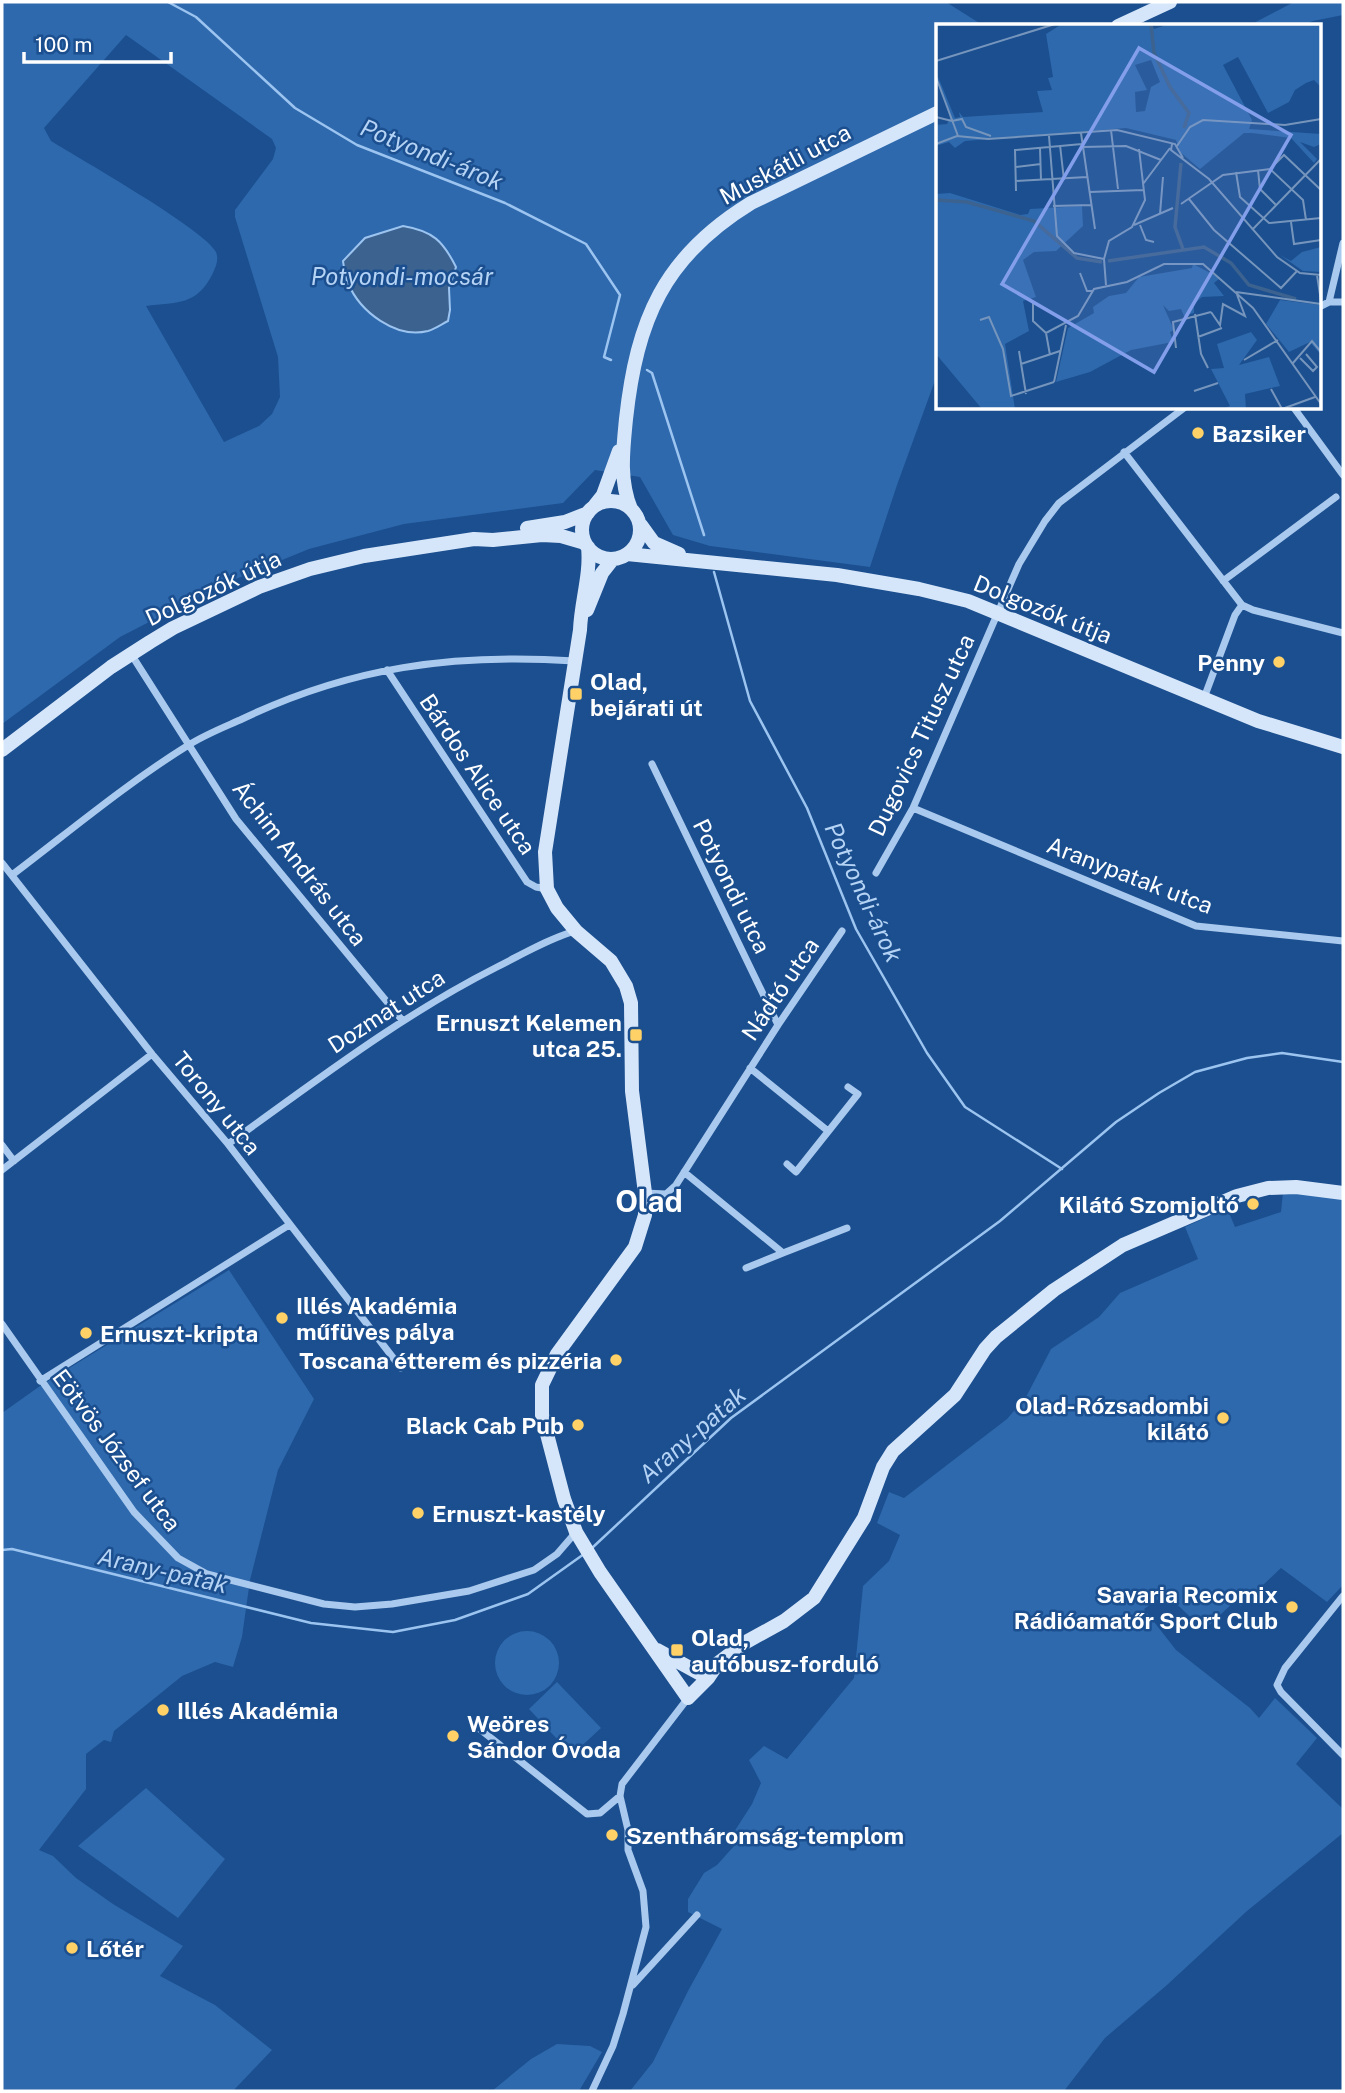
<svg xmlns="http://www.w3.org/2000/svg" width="1345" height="2093" font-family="'Public Sans',sans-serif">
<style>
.green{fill:#2e69ad;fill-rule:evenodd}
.water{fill:#3c6290;stroke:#9cc4f0;stroke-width:2}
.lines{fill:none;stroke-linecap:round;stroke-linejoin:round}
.stream{stroke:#9cc4f0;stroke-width:2.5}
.street{stroke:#a9c9ee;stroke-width:7}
.secondary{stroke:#d6e6fa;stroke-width:14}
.poi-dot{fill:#ffd166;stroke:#1b4f8f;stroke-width:2.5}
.labels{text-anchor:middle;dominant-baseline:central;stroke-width:5;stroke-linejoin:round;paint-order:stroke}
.street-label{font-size:23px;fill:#fff;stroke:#1b4f8f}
.poi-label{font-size:23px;font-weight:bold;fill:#fff;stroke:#1b4f8f;text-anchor:start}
.water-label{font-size:24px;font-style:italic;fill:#b5d3f5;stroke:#1b4f8f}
.district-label{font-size:30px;font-weight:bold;fill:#fff;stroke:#1b4f8f}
.inset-river{fill:none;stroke:#3c6290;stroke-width:3.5}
.inset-road{fill:none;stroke:#7695bc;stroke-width:2}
.view{fill:#839eea;fill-opacity:0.15;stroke:#839eea;stroke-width:3.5}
.inset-edge{fill:none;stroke:#fff;stroke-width:3.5}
</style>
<rect width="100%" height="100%" fill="#1b4f8f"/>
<path class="green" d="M 2,2 L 946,2 L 984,26 L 937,26 L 937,375 L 897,485 L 870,567 L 710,546 L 673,535 L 640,477 L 595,470 L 563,503 L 404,524 L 309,549 L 221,585 L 120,637 L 2,724 ZM 126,35 L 272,139 L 276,148 L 273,159 L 235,210 L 235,217 L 278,357 L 280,397 L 272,414 L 259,426 L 224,442 L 146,306 C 177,302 197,306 213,273 C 216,266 219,260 216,252 C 204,229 80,159 51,141 L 44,128 ZM 365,238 L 456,267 L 449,288 L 450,310 L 448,321 L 343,262 Z
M 1294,2 L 1343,2 L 1343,15 L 1313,21 L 1300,26 L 1248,26 Z
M 1283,1192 L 1343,1197 L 1343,1585 L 1327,1602 L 1281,1568 L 1241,1606 L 1235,1601 L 1204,1630 L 1166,1594 L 1144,1609 L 1176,1650 L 1250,1708 L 1259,1718 L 1275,1698 L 1317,1738 L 1296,1764 L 1343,1809 L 1343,1833 L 1247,1911 L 1167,1985 L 1105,2038 L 1064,2091 L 630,2091 L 653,2062 L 688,1991 L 722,1929 L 688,1912 L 688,1899 L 704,1873 L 717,1865 L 734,1846 L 734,1832 L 752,1804 L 761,1783 L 749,1760 L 764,1746 L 787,1759 L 854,1678 L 863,1586 L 889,1561 L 900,1535 L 877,1523 L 889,1492 L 904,1498 L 1007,1419 L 1026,1397 L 1051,1349 L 1099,1317 L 1120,1293 L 1198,1259 L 1185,1227 L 1227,1208 L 1235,1227 L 1281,1212 Z
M 229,1270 L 314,1399 L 278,1470 L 250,1580 L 242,1637 L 233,1667 L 215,1662 L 182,1676 L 114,1731 L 111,1742 L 104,1740 L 86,1754 L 86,1789 L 39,1850 L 53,1856 L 76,1878 L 113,1904 L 183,1946 L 160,1976 L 215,2005 L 272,2050 L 233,2091 L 2,2091 L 2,1413 L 40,1386 Z
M495 1663a32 32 0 1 1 64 0a32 32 0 1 1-64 0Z
M 557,1682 L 601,1728 L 572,1755 L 529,1709 Z
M 146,1788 L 225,1859 L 178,1918 L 78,1846 Z
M 557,2044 L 590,2046 L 602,2052 L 579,2091 L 492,2091 L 531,2059 Z"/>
<path class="water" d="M 403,226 C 433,231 443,241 456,267 L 449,288 L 450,310 L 448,321 C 442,324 435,329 428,331 C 396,339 360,312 348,283 C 345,277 344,268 343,261 L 365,238 Z"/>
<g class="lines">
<path class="stream" d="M 168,2 L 196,17 L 295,108 L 357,145 L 505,203 L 586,244 L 620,295 L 604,357 L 611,360
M 647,370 L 652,373 L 704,535
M 714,572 L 750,701 L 807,808 L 856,929 L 927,1053 L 965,1107 L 1062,1169
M 592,1548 L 731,1418 L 1000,1221 L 1116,1122 L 1159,1093 L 1195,1072 L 1247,1058 L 1282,1053 L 1343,1062
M 2,1550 L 12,1549 L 311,1623 L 393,1632 L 455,1620 L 528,1594 L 584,1554"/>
<path class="street" d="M 1329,302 L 1343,243
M 1319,307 L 1329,302 L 1343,302
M 1294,408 L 1343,475
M 1124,452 L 1242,605 L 1253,610 L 1343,633
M 1223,581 L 1336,497
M 131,654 L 236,819 L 402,1020
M 387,670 L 527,882 L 536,887 L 547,889
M 1204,698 L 1235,615 L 1242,605
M 652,764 L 778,1025
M 913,808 L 1196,926 L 1343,941
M 2,863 L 152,1054 L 228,1144 L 401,1368
M 876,873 L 913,808 L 1019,564 L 1045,521 L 1059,503 L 1184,408
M 12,875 C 70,831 126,784 187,746 C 204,735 222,728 240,720 C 350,667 453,653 575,661
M 750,1068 L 828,1131
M 228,1144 C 316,1081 400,1016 497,967 C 523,954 548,939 575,931
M 2,1145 L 14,1161
M 787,1164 L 796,1172 L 858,1094 L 848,1087
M 2,1170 L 152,1054
M 684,1172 L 783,1253 L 847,1228
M 645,1193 L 666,1194 L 676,1185 L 778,1025 L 842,931
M 746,1268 L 783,1253
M 2,1324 L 134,1512 L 178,1558 L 207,1574 L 324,1604 L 355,1607 L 392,1604 L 469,1591 L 534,1570 L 557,1554 L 576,1532
M 40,1381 L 289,1225
M 1343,1596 L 1285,1668 L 1277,1685 L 1281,1692 L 1343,1755
M 472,1723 L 587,1814 L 600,1813 L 620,1796
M 633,1985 L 697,1915
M 592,2091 L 613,2046 L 623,2014 L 646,1927 L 643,1891 L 628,1850 L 628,1830 L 620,1796 L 622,1784 L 688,1698"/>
<path class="secondary" d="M 1118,26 L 1170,2
M582 530a29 29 0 1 1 58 0a29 29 0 1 1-58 0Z
M 595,505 L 603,495 L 619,451
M 631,509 C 619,480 623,450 626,419 C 637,320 663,257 751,203 L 937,113
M 641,525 L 654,543 L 679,554
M 527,528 L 565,522 L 588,513
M 588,547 C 591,574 581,602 580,630 L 545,852 L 547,889 L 557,908 L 576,931 L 611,961 L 626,986 L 631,1003 L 632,1091 L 645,1193 L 645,1215 L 635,1247 L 557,1354 L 542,1385 L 542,1415 L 564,1499 L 576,1532 L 600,1572 L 688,1698 L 708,1678 L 718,1663 L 746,1642 L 784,1621 L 814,1598 L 864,1518 L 883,1467 L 893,1451 L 955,1395 L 985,1349 L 996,1337 L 1054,1290 L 1123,1245 L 1237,1196 L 1268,1188 L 1296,1187 L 1343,1193
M 627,554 L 837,575 L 919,589 L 968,601 L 1258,721 L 1343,747
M 587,610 L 602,573 L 613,559
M 2,750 L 111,667 L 150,642 L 173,628 L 259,587 L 310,569 L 364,556 L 474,539 L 493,540 L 542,535 L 561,536 L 585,543
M 657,1650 L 708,1678"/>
</g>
<g class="poi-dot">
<circle cx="1198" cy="433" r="7"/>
<circle cx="1279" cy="662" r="7"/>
<rect x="569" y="687" width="14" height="14" rx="3.5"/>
<rect x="629" y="1028" width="14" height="14" rx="3.5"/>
<circle cx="1253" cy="1204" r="7"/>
<circle cx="282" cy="1318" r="7"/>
<circle cx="86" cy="1333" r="7"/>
<circle cx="616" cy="1360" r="7"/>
<circle cx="1223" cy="1418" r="7"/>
<circle cx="578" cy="1425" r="7"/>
<circle cx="418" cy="1513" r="7"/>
<circle cx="1292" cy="1607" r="7"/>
<rect x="670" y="1643" width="14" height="14" rx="3.5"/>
<circle cx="163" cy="1710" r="7"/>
<circle cx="453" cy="1736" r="7"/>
<circle cx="612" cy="1835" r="7"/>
<circle cx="72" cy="1948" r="7"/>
</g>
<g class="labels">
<g class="street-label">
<text transform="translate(785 164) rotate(-28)">Muskátli utca</text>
<text transform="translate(213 588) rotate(-25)">Dolgozók útja</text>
<text transform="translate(1043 609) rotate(22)">Dolgozók útja</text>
<text transform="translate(921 735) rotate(-65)">Dugovics Titusz utca</text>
<text transform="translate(478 774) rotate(56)">Bárdos Alice utca</text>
<text transform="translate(300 863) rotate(52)">Áchim András utca</text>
<text transform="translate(1130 875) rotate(21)">Aranypatak utca</text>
<text transform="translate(732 886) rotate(64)">Potyondi utca</text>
<text transform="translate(780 989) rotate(-56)">Nádtó utca</text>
<text transform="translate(386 1011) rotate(-33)">Dozmat utca</text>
<text transform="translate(217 1103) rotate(51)">Torony utca</text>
<text transform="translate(117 1450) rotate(53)">Eötvös József utca</text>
</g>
<g class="poi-label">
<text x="1212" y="433">Bazsiker</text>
<text x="1265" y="662" text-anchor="end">Penny</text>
<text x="590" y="681">Olad,<tspan x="590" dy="26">bejárati út</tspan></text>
<text x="622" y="1022" text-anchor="end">Ernuszt Kelemen<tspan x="622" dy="26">utca 25.</tspan></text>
<text x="1239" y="1204" text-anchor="end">Kilátó Szomjoltó</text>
<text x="296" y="1305">Illés Akadémia<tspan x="296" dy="26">műfüves pálya</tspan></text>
<text x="100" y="1333">Ernuszt-kripta</text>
<text x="602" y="1360" text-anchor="end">Toscana étterem és pizzéria</text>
<text x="1209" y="1405" text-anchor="end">Olad-Rózsadombi<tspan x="1209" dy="26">kilátó</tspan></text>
<text x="564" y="1425" text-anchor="end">Black Cab Pub</text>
<text x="432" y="1513">Ernuszt-kastély</text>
<text x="1278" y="1594" text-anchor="end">Savaria Recomix<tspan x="1278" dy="26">Rádióamatőr Sport Club</tspan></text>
<text x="691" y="1637">Olad,<tspan x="691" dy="26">autóbusz-forduló</tspan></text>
<text x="177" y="1710">Illés Akadémia</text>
<text x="467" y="1723">Weöres<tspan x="467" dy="26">Sándor Óvoda</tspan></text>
<text x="626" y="1835">Szentháromság-templom</text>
<text x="86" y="1948">Lőtér</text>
</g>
<g class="water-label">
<text transform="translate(432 154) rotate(22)">Potyondi-árok</text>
<text x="402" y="276">Potyondi-mocsár</text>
<text transform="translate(864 892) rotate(65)">Potyondi-árok</text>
<text transform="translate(692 1434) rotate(-41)">Arany-patak</text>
<text transform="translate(163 1570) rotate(13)">Arany-patak</text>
</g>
<g class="district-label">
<text x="649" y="1201">Olad</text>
</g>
</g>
<g transform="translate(936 24)">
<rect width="385" height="385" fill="#1b4f8f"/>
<path d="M 126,0 L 216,0 L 218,5 L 233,0 L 385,0 L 385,63 L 378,56 L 370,59 L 359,66 L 353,78 L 332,89 L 302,33 L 287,41 L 316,96 L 313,105 L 385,110 L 385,120 L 378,123 L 364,118 L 381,135 L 378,139 L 355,114 L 316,109 L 308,109 L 264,145 L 244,128 L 240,116 L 190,104 L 29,117 L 19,124 L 13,118 L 0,122 L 0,101 L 11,100 L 14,94 L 0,48 L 19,94 L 24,93 L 23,88 L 27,93 L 107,88 L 101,67 L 116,66 L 112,54 L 117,53 L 110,10 ZM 215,36 L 224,58 L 215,63 L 209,87 L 200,88 L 199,68 L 211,66 L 199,41 ZM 14,169 L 84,191 L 92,190 L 94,185 L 146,182 L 147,202 L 120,227 L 98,228 L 87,236 L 100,273 L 87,277 L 93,307 L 69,320 L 79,385 L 46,385 L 0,330 L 0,170 ZM 385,223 L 385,248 L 367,247 L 344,231 L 355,237 L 366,228 ZM 257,240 L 284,254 L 278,259 L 288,272 L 266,273 L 258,280 L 258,289 L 248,292 L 245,285 L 233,287 L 227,281 L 238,306 L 234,308 L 237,318 L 195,326 L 154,348 L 120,358 L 132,304 L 158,289 L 157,283 L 173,272 L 190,269 L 203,253 L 256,244 ZM 344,276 L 385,281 L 385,331 L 374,318 L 353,328 L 330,300 ZM 315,308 L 321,316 L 303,341 L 333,333 L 344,362 L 309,370 L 310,385 L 286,385 L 294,382 L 275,345 L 288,344 L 281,320 Z" fill="#2e69ad" fill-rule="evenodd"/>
<path class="inset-river" d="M 215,0 L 218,29 L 234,63 L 253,89 L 248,104M 245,139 L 239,203 L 247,225M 0,176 L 31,178 L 98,197 L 141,234 L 166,238M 172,237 L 268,223 L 295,239 L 313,261 L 360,275"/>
<path class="inset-road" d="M 0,37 L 119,0M 0,53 L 22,112M 0,93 L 16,97 L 26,95 L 30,103 L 55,112M 175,106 L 182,165M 145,109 L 159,205M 113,112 L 121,212 L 138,229 L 168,235M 0,120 L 21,112 L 52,115 L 181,106 L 239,120 L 247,134M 236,120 L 235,126 L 273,155 L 341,233 L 364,249 L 385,251M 124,121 L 128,156M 241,122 L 254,103 L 267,96 L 349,101 L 385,95M 147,123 L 190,122 L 225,136M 104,124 L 105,156M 79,143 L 105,140M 334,145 L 348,131 L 385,166M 322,146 L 324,165 L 340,181M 300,148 L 304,173 L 333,199 L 385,194M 79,157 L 151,153M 207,160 L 234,124M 80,167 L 79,126 L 146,120M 154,168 L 207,166M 253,175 L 278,206 L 345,264 L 361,247M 245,180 L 287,151 L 334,145 L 367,176 L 370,196M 117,182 L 155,181M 224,190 L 227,153M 355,198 L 358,220 L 385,216M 198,201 L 237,184M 204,201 L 210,216 L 218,218M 316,206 L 385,135M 144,249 L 151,267 L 156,267M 381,251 L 385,277M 170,261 L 168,235 L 173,217 L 196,203 L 209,176 L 203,125M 300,268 L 385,280M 97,279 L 97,297 L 110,309 L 142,292 L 158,265 L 191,258 L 228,240 L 267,240 L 317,284 L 385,380M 275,288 L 284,301 L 287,280 L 309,292 L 300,268M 259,290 L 265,330 L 272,344M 44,296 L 53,293 L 67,325 L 75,372 L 118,358M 110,309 L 114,331M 262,313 L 286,304M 240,324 L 237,298 L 275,288M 83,327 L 90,370M 364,334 L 377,347 L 381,343 L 370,330M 308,336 L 342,316M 357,339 L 376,317 L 385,328M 85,340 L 124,327M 118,358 L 130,301M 335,365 L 346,385M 258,367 L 282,359M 346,385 L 379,373"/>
<path class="view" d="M 203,24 L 355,111 L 218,348 L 66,260 Z"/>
<rect width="385" height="385" class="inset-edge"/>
</g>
<rect width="1345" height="2093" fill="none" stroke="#ffffff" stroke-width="7"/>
<path d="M24 52v10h147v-10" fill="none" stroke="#ffffff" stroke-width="3.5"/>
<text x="35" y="52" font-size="21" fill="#ffffff" stroke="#1b4f8f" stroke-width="5" paint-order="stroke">100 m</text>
</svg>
